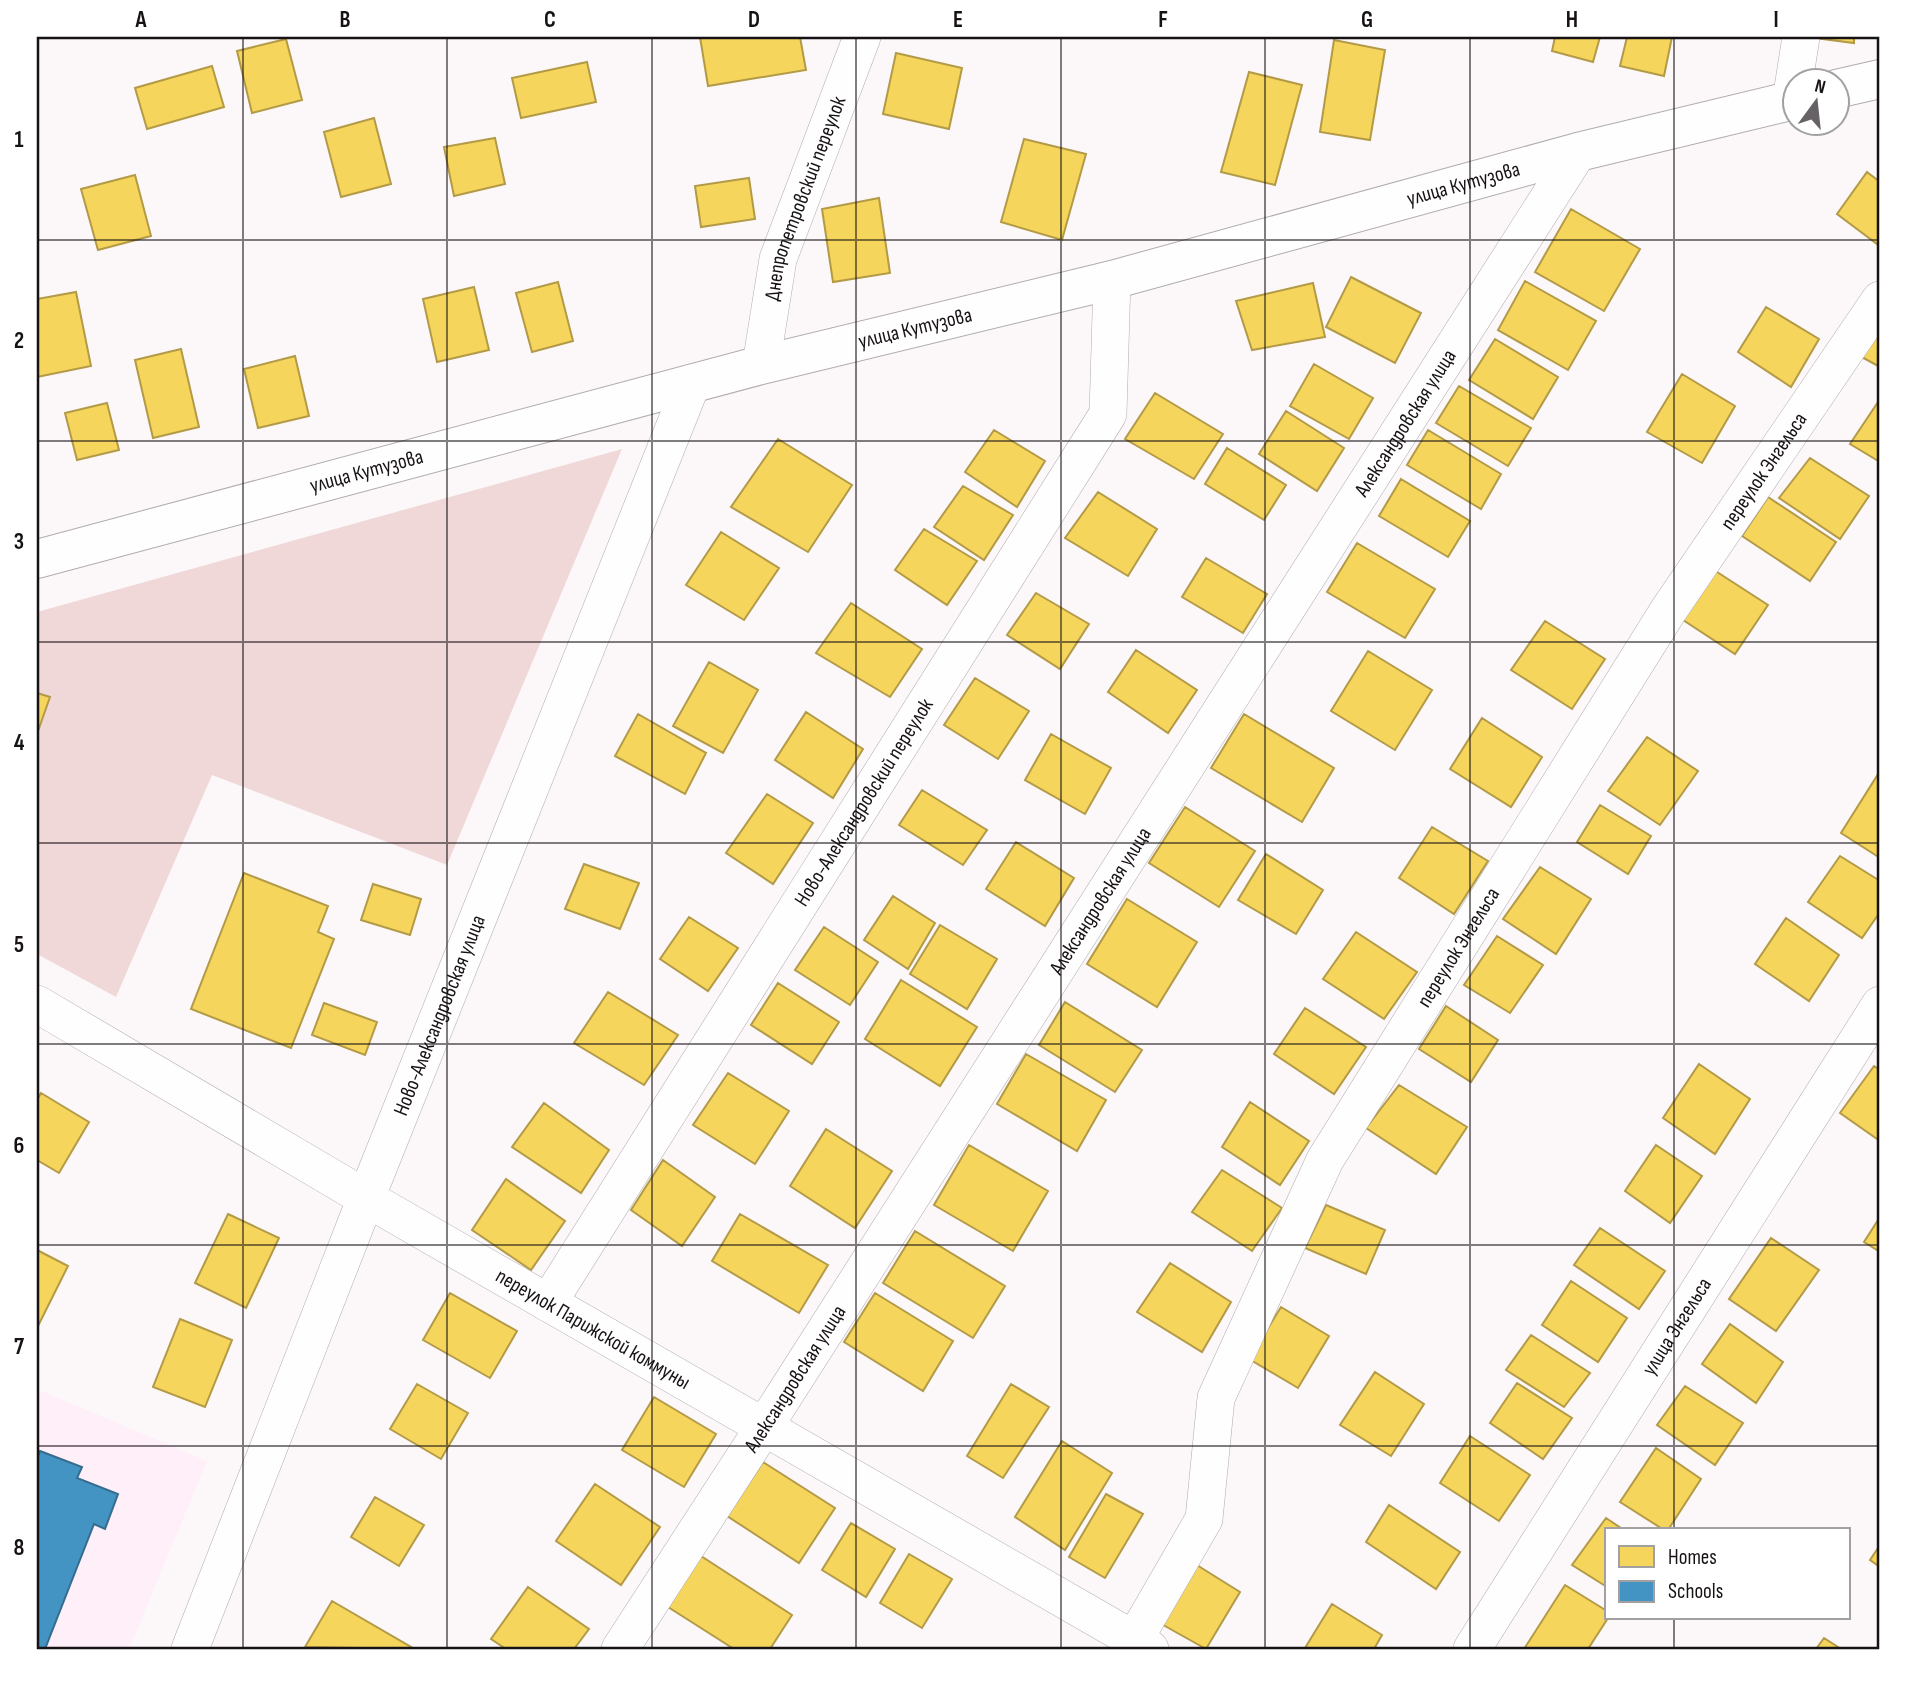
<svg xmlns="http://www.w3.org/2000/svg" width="1917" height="1686" font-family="'Sofia Sans Condensed',sans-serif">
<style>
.built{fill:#feeff8}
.green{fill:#f0d8d8}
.homes{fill:#f6d55c;stroke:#b39a47;stroke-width:2}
.schools{fill:#4393c3;stroke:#366c8f;stroke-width:2}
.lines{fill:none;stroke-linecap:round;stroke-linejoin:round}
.street-casing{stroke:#b0acae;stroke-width:38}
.secondary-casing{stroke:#b0acae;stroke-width:40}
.street{stroke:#fffefe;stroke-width:37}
.secondary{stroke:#fffefe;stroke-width:38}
.grid{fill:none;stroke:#171215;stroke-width:2;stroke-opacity:0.55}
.labels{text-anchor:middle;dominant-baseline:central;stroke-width:7;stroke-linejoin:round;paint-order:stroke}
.street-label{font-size:21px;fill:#171215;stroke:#fff}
.neatline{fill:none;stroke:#171215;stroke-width:2.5}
.grid-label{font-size:23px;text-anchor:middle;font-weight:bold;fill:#171215}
</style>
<rect width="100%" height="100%" fill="#fcf8fa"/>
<path class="built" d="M 37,1389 L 207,1461 L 129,1649 L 37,1649 Z"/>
<path class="green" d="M 622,449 L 447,865 L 212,775 L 116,997 L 37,954 L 37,612 Z"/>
<path class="homes" d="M 700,37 L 800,37 L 806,70 L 708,86 Z
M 1555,37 L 1600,37 L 1593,62 L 1552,51 Z
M 1627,37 L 1672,37 L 1664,76 L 1620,66 Z
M 1807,37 L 1854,37 L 1854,43 Z
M 286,39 L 302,100 L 252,113 L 237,51 Z
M 1334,40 L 1385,50 L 1370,140 L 1320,132 Z
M 896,53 L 962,68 L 949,129 L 883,114 Z
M 587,62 L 596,102 L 521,118 L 512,78 Z
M 212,66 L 224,107 L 147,129 L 135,88 Z
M 1249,72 L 1302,85 L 1275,185 L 1221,172 Z
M 374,118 L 391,184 L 341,197 L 324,132 Z
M 495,138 L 505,184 L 454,196 L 444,147 Z
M 1024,139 L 1086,154 L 1062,240 L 1001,222 Z
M 1867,172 L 1880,182 L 1880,240 L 1877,244 L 1837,214 Z
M 135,175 L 151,236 L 98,250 L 81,189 Z
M 749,178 L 755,219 L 701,227 L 695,186 Z
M 879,198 L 890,273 L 833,282 L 822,209 Z
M 1571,209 L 1640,249 L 1604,311 L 1535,272 Z
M 1351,277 L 1421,313 L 1395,363 L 1326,327 Z
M 1525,281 L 1596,321 L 1568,370 L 1498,330 Z
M 558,282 L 573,341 L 532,352 L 516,293 Z
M 1313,283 L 1325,337 L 1252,350 L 1236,301 Z
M 474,287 L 489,350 L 437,362 L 423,299 Z
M 76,292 L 91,366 L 37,377 L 37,299 Z
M 1766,307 L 1819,339 L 1791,387 L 1738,352 Z
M 1880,317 L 1880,367 L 1858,355 Z
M 1495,339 L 1558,377 L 1533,419 L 1469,380 Z
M 181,349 L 199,427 L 153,438 L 135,360 Z
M 295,356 L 309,416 L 258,428 L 244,369 Z
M 1314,364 L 1373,398 L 1349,439 L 1290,406 Z
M 1682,374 L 1735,406 L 1702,463 L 1647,432 Z
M 1459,386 L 1531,428 L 1508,466 L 1436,423 Z
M 1155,393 L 1223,434 L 1194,479 L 1125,439 Z
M 1880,399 L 1880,462 L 1850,444 Z
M 107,403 L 119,450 L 77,460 L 65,413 Z
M 1286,411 L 1344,448 L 1317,491 L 1259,454 Z
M 994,430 L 1045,461 L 1017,507 L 965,472 Z
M 1428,430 L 1501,474 L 1481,509 L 1407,465 Z
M 778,439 L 852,485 L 808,552 L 731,507 Z
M 1227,448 L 1286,485 L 1264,520 L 1205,484 Z
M 1810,458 L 1869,496 L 1840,539 L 1779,498 Z
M 1401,479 L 1470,521 L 1448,557 L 1379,516 Z
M 963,486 L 1013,515 L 984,560 L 934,527 Z
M 1098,492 L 1157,529 L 1128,576 L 1065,538 Z
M 1768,497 L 1836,542 L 1810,581 L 1742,536 Z
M 924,529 L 977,561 L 947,605 L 895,570 Z
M 721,532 L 779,568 L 744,620 L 686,585 Z
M 1357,543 L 1435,589 L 1405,638 L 1327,592 Z
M 1206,558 L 1267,594 L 1243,633 L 1182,597 Z
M 1714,570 L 1768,605 L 1735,654 L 1680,618 Z
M 1036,593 L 1089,624 L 1060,669 L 1007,635 Z
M 851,603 L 922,649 L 890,697 L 816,653 Z
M 1545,621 L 1605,659 L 1572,709 L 1511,670 Z
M 1136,650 L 1197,690 L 1168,733 L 1108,692 Z
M 1368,651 L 1432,690 L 1395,750 L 1331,711 Z
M 709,662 L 758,690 L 723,753 L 673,726 Z
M 975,678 L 1029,711 L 998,759 L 944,725 Z
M 37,693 L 50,697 L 37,734 Z
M 806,712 L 863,749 L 833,798 L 775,760 Z
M 638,714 L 706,753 L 685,794 L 615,756 Z
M 1244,714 L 1334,768 L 1302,822 L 1211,768 Z
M 1482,718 L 1542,757 L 1511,807 L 1450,769 Z
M 1051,734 L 1111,768 L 1085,814 L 1025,780 Z
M 1647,737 L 1698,771 L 1660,825 L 1608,791 Z
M 1880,771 L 1880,858 L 1841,833 Z
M 922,790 L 987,830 L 963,865 L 899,825 Z
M 767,794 L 813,823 L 773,884 L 726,853 Z
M 1600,805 L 1651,836 L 1628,874 L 1577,842 Z
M 1185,807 L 1255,851 L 1219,907 L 1149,863 Z
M 1432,827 L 1488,861 L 1454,914 L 1399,878 Z
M 1016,842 L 1074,878 L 1045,926 L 986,889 Z
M 1266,854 L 1323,890 L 1296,934 L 1238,900 Z
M 1840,856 L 1880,881 L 1880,912 L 1862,938 L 1808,902 Z
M 584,864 L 639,883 L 620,929 L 565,909 Z
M 1540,867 L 1591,899 L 1556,954 L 1503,919 Z
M 244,873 L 328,906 L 318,932 L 334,939 L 291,1048 L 191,1009 Z
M 373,884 L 421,899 L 410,935 L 361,920 Z
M 893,896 L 935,923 L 908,969 L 864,940 Z
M 1127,899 L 1197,942 L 1157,1007 L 1087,964 Z
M 689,917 L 738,948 L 708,991 L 660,959 Z
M 1786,918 L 1839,955 L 1809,1001 L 1755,964 Z
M 940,925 L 997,959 L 967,1009 L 910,974 Z
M 824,927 L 878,962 L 850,1005 L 795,970 Z
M 1356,932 L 1417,972 L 1384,1019 L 1323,979 Z
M 1497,936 L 1543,965 L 1510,1013 L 1464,985 Z
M 901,980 L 977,1027 L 940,1086 L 865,1039 Z
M 778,983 L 839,1022 L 812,1064 L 751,1025 Z
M 608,992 L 678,1035 L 644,1085 L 574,1043 Z
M 1065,1002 L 1142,1050 L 1115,1092 L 1039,1045 Z
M 324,1003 L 377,1022 L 365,1055 L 312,1035 Z
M 1446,1006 L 1498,1040 L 1471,1082 L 1419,1049 Z
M 1305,1008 L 1366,1047 L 1334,1094 L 1274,1054 Z
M 1026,1054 L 1106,1100 L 1077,1151 L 997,1104 Z
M 1699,1064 L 1750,1099 L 1715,1154 L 1663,1118 Z
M 1874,1066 L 1880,1070 L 1880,1141 L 1840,1113 Z
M 728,1073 L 789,1111 L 755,1164 L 693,1125 Z
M 1399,1085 L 1467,1127 L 1436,1174 L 1366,1128 Z
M 41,1093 L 89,1122 L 59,1173 L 37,1160 L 37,1100 Z
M 1250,1102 L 1309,1141 L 1280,1185 L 1222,1147 Z
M 544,1103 L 609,1150 L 581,1193 L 512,1147 Z
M 826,1129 L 892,1171 L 855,1228 L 790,1186 Z
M 969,1145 L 1048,1191 L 1013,1251 L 934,1205 Z
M 1656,1145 L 1702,1176 L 1670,1223 L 1625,1191 Z
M 663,1160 L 715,1197 L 682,1246 L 631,1210 Z
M 1222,1170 L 1282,1208 L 1252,1251 L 1192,1212 Z
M 506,1179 L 565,1221 L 531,1270 L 472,1230 Z
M 1326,1205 L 1385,1230 L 1366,1274 L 1305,1248 Z
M 228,1214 L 279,1238 L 246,1308 L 195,1283 Z
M 740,1214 L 828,1265 L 799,1313 L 712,1261 Z
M 1880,1217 L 1880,1252 L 1864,1242 Z
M 1600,1228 L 1665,1271 L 1639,1309 L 1574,1265 Z
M 915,1231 L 1005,1286 L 973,1338 L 883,1283 Z
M 1771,1238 L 1819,1270 L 1776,1331 L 1729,1299 Z
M 37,1250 L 68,1266 L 37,1328 Z
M 1170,1263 L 1231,1302 L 1202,1352 L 1137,1312 Z
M 1571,1281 L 1627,1318 L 1598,1362 L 1542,1325 Z
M 450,1293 L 517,1331 L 490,1378 L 423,1340 Z
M 875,1293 L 953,1341 L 923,1391 L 844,1342 Z
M 1281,1307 L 1329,1336 L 1298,1388 L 1249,1359 Z
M 180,1319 L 232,1340 L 205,1407 L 153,1387 Z
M 1730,1324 L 1783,1362 L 1756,1403 L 1702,1364 Z
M 1531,1335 L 1590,1373 L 1564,1407 L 1506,1370 Z
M 1375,1372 L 1424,1404 L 1391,1456 L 1340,1425 Z
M 1517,1383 L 1572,1418 L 1543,1459 L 1490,1423 Z
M 417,1384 L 468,1413 L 441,1459 L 390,1429 Z
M 1011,1384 L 1049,1407 L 1003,1478 L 967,1456 Z
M 1685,1386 L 1743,1423 L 1715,1465 L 1657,1425 Z
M 654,1397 L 716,1434 L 684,1487 L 622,1450 Z
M 1470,1436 L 1530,1475 L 1499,1521 L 1440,1483 Z
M 1062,1441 L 1112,1473 L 1065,1550 L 1015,1517 Z
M 1656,1448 L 1701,1479 L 1668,1530 L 1664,1530 L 1620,1502 Z
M 763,1462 L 835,1508 L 799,1563 L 727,1516 Z
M 595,1484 L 660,1527 L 621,1585 L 556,1541 Z
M 1106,1494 L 1143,1514 L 1105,1578 L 1069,1557 Z
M 375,1497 L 424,1525 L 399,1566 L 351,1537 Z
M 1389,1505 L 1460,1552 L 1436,1589 L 1366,1542 Z
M 1606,1518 L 1624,1530 L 1607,1530 L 1607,1587 L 1572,1565 Z
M 851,1523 L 895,1549 L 866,1597 L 822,1570 Z
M 1880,1545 L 1880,1567 L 1870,1560 Z
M 909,1554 L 952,1579 L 922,1628 L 880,1603 Z
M 701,1556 L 792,1615 L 770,1649 L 734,1649 L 668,1607 Z
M 1192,1562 L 1240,1592 L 1206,1649 L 1156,1621 Z
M 1565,1585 L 1607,1611 L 1608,1618 L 1588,1649 L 1524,1649 Z
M 528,1587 L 589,1629 L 574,1649 L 506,1649 L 491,1639 Z
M 332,1601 L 411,1647 L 410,1649 L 305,1647 Z
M 1332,1604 L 1382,1635 L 1374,1649 L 1305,1648 Z
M 1824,1638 L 1841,1649 L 1816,1649 Z"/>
<path class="schools" d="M 40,1451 L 82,1467 L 77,1478 L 118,1494 L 105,1529 L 94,1524 L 45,1649 L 37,1649 L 37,1459 Z"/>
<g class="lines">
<g class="street-casing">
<g id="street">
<path d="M 1791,101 L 1801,37"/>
<path id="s1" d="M 761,365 L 778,259 L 862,37"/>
<path id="s2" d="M 37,1004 L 366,1198 L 1150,1649"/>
<path id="s3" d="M 548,1303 L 1108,414 L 1112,280"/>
<path id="s4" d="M 1134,1640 L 1204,1519 L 1216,1398 L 1325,1160 L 1668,611 L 1880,300"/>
<path id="s5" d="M 190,1649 L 366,1198 L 692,383"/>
<path id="s6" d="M 620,1649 L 764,1427 L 1578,152"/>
<path id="s7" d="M 1472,1649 L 1880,1005"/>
</g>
</g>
<g class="secondary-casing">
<g id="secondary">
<path d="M 1836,89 L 1880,79"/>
<path id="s8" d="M 37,559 L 761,365 L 1112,280 L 1578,152 L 1794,100"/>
</g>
</g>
<use href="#street" class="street"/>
<use href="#secondary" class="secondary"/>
</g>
<path class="grid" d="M 243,37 L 243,1649M 447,37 L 447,1649M 652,37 L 652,1649M 856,37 L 856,1649M 1061,37 L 1061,1649M 1265,37 L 1265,1649M 1470,37 L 1470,1649M 1674,37 L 1674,1530M 37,240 L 1880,240M 37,441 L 1880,441M 37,642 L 1880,642M 37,843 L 1880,843M 37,1044 L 1880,1044M 37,1245 L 1880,1245M 37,1446 L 1880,1446M 1674,1618 L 1674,1649"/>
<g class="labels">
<g class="street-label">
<text stroke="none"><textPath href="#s8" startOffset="1475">улица Кутузова</textPath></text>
<text stroke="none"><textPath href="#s1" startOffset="173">Днепропетровский переулок</textPath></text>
<text stroke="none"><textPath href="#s8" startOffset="908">улица Кутузова</textPath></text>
<text stroke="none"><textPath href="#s6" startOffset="1456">Александровская улица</textPath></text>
<text stroke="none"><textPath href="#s8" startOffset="341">улица Кутузова</textPath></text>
<text stroke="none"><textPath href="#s4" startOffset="1340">переулок Энгельса</textPath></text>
<text stroke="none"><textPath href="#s3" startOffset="592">Ново-Александровский переулок</textPath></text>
<text stroke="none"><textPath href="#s6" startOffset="889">Александровская улица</textPath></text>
<text stroke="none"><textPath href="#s4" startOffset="774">переулок Энгельса</textPath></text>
<text stroke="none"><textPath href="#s5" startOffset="681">Ново-Александровская улица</textPath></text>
<text stroke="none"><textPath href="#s7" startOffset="382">улица Энгельса</textPath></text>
<text stroke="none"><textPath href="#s2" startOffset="644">переулок Парижской коммуны</textPath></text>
<text stroke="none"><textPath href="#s6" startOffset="322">Александровская улица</textPath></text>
</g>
</g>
<rect width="1917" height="1686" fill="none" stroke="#ffffff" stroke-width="77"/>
<rect x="1605" y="1528" width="245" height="91" fill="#ffffff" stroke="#a2a0a1" stroke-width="2"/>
<rect x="1619" y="1546" width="35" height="21" fill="#f6d55c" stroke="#a2a0a1" stroke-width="2"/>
<text x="1668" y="1564" font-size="21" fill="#171215">Homes</text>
<rect x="1619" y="1581" width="35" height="21" fill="#4393c3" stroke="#a2a0a1" stroke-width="2"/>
<text x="1668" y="1598" font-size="21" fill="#171215">Schools</text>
<g transform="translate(1816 102) rotate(15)"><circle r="33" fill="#ffffff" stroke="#a2a0a1" stroke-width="2"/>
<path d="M0-5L12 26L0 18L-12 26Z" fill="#676265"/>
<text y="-10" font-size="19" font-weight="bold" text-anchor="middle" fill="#171215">N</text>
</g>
<rect x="38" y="38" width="1840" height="1610" class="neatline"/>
<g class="grid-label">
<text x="141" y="27">A</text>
<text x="345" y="27">B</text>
<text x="550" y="27">C</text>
<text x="754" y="27">D</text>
<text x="958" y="27">E</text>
<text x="1163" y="27">F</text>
<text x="1367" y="27">G</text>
<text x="1572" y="27">H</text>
<text x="1776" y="27">I</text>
<text x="19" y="147">1</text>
<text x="19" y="348">2</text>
<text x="19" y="549">3</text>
<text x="19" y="750">4</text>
<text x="19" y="952">5</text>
<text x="19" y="1153">6</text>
<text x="19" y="1354">7</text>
<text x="19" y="1555">8</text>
</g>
</svg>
